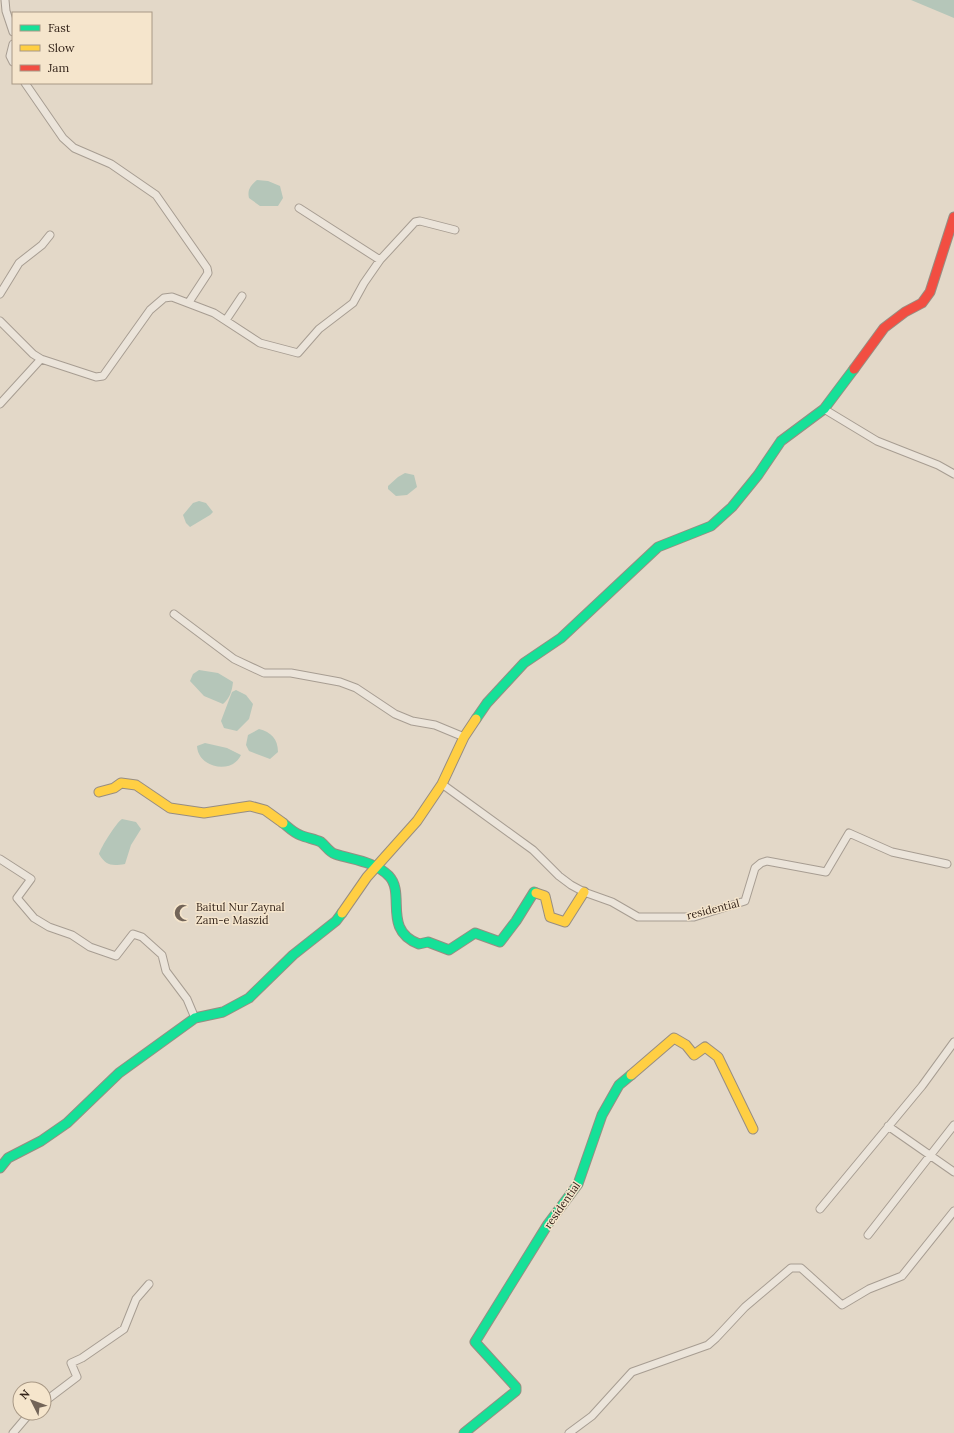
<svg xmlns="http://www.w3.org/2000/svg" width="954" height="1433" font-family="Lora,serif">
<style>
.water{fill:#b5c6b9}
.lines{fill:none;stroke-linecap:round;stroke-linejoin:round}
.street-casing{stroke:#a79d92;stroke-width:9}
.fast-casing{stroke:#978d82;stroke-width:11}
.slow-casing{stroke:#978d82;stroke-width:11}
.jam-casing{stroke:#978d82;stroke-width:11}
.street{stroke:#ebe4da;stroke-width:7}
.fast{stroke:#16e098;stroke-width:9}
.slow{stroke:#ffcf43;stroke-width:9}
.jam{stroke:#f24e42;stroke-width:9}
.labels{text-anchor:middle;dominant-baseline:central;stroke-width:3;stroke-linejoin:round;paint-order:stroke}
.poi-label{font-size:11px;fill:#35251b;stroke:#f5e5cc;text-anchor:start}
.street-label{font-size:11px;fill:#35251b;stroke:#f5e5cc}
</style>
<rect width="100%" height="100%" fill="#e3d8c8"/>
<path class="water" d="M 911,0 L 954,0 L 954,18 Z
M 257,180 L 268,181 L 280,186 L 283,198 L 278,206 L 260,206 L 249,198 C 247,190 251,185 257,180 Z
M 405,473 L 414,475 L 417,487 L 407,495 L 396,496 L 388,489 L 388,486 L 398,477 Z
M 199,501 L 206,503 L 213,512 L 210,515 L 190,527 L 186,523 L 183,515 L 193,503 Z
M 199,670 L 218,673 L 233,682 C 232,691 230,698 223,704 L 204,696 L 190,681 L 193,674 Z
M 236,690 L 246,695 L 253,704 L 249,719 L 237,731 L 224,728 L 221,721 L 232,692 Z
M 259,729 C 271,732 278,739 278,752 L 270,759 L 249,751 L 246,745 L 248,735 Z
M 205,743 L 227,748 L 241,755 C 232,775 198,768 197,746 Z
M 122,819 L 136,822 L 141,829 L 131,845 L 125,864 C 112,866 106,866 99,854 C 101,847 116,823 122,819 Z"/>
<g class="lines">
<g class="street-casing">
<path id="street" d="M 5,0 L 6,11 L 13,32
M 13,44 L 10,56 L 13,62
M 25,83 L 63,138 L 74,148 L 111,164 L 156,195 L 207,268 L 208,273 L 189,302
M 299,208 L 380,260
M 0,294 L 19,263 L 42,245 L 50,235
M 226,320 L 242,296
M 0,321 L 33,354 L 41,359 L 0,404
M 41,359 L 96,377 L 103,376 L 150,310 L 164,298 L 172,297 L 214,313 L 260,343 L 298,353 L 319,329 L 353,303 L 364,283 L 380,260 L 415,222 L 420,221 L 455,230
M 824,409 L 877,441 L 938,465 L 954,474
M 174,614 L 234,659 L 264,673 L 291,673 L 340,682 L 356,688 L 395,714 L 412,721 L 435,725 L 464,737
M 442,784 L 533,850 L 559,876 L 571,885 L 584,892 L 612,902 L 638,917 L 694,917 L 745,901 L 755,868 L 761,863 L 767,861 L 826,872 L 849,833 L 892,852 L 947,864
M 0,859 L 31,879 L 17,898 L 34,918 L 49,927 L 72,935 L 90,947 L 116,956 L 133,934 L 142,937 L 162,955 L 166,971 L 187,999 L 195,1018
M 888,1126 L 954,1172
M 820,1209 L 922,1086 L 954,1042
M 868,1235 L 954,1125
M 44,1402 L 77,1377 L 71,1363 L 82,1358 L 124,1329 L 136,1299 L 149,1284
M 13,1433 L 30,1413
M 569,1433 L 592,1416 L 632,1372 L 708,1345 L 716,1338 L 745,1307 L 791,1268 L 801,1268 L 842,1305 L 869,1289 L 902,1276 L 954,1211"/>
</g>
<g class="fast-casing">
<path id="fast" d="M 476,719 L 487,703 L 524,663 L 561,638 L 658,547 L 711,526 L 732,507 L 758,475 L 781,441 L 824,409 L 854,369
M 283,823 C 288,827 294,833 300,835 C 307,838 315,839 321,842 C 326,846 329,852 335,854 C 353,860 374,861 389,876 C 406,894 382,930 419,944 L 428,942 L 449,950 L 475,933 L 500,942 L 516,921 L 534,892 L 536,893
M 0,1168 L 8,1158 L 41,1141 L 67,1123 L 119,1073 L 195,1018 L 223,1012 L 249,998 L 293,955 L 336,921 L 342,913
M 464,1433 L 516,1391 L 516,1387 L 475,1342 L 548,1224 L 578,1184 L 602,1115 L 619,1085 L 631,1075"/>
</g>
<g class="slow-casing">
<path id="slow" d="M 99,792 L 114,788 L 121,783 L 136,785 L 170,808 L 204,813 L 250,806 L 265,810 L 283,823
M 536,893 L 545,896 L 550,917 L 565,922 L 584,892
M 342,913 L 367,877 L 417,821 L 442,784 L 464,737 L 476,719
M 631,1075 L 674,1038 L 686,1045 L 694,1055 L 705,1047 L 718,1057 L 753,1129"/>
</g>
<g class="jam-casing">
<path id="jam" d="M 854,369 L 884,328 L 905,312 L 922,303 L 930,292 L 954,217"/>
</g>
<use href="#street" class="street"/>
<use href="#fast" class="fast"/>
<use href="#slow" class="slow"/>
<use href="#jam" class="jam"/>
</g>
<defs>
<g id="mosque-bare" transform="scale(1.38)"><path d="M3.5-4.9A6 6 0 1 0 3.5 4.9A5 5 0 1 1 3.5-4.9Z" fill="#726458" stroke="#f5e5cc" stroke-width="2.5" paint-order="stroke"/></g>
</defs>
<g fill-rule="evenodd">
<use href="#mosque-bare" x="183" y="913"/>
</g>
<g class="labels">
<g class="poi-label">
<text x="196" y="907">Baitul Nur Zaynal<tspan x="196" dy="13">Zam-e Maszid</tspan></text>
</g>
<g class="street-label">
<text transform="translate(713 909) rotate(-14)">residential</text>
<text transform="translate(562 1205) rotate(-55)">residential</text>
</g>
</g>
<rect x="12" y="12" width="140" height="72" fill="#f5e5cc" stroke="#a89885"/>
<rect x="20" y="25" width="20" height="6" fill="#16e098" stroke="#a89885"/>
<text x="48" y="32" font-size="12" fill="#35251b">Fast</text>
<rect x="20" y="45" width="20" height="6" fill="#ffcf43" stroke="#a89885"/>
<text x="48" y="52" font-size="12" fill="#35251b">Slow</text>
<rect x="20" y="65" width="20" height="6" fill="#f24e42" stroke="#a89885"/>
<text x="48" y="72" font-size="12" fill="#35251b">Jam</text>
<g transform="translate(32 1401) rotate(312)"><circle r="19" fill="#f5e5cc" stroke="#a89885"/>
<path d="M0-3L7 15L0 10L-7 15Z" fill="#726458"/>
<text y="-6" font-size="11" font-weight="bold" text-anchor="middle" fill="#35251b">N</text>
</g>
</svg>
